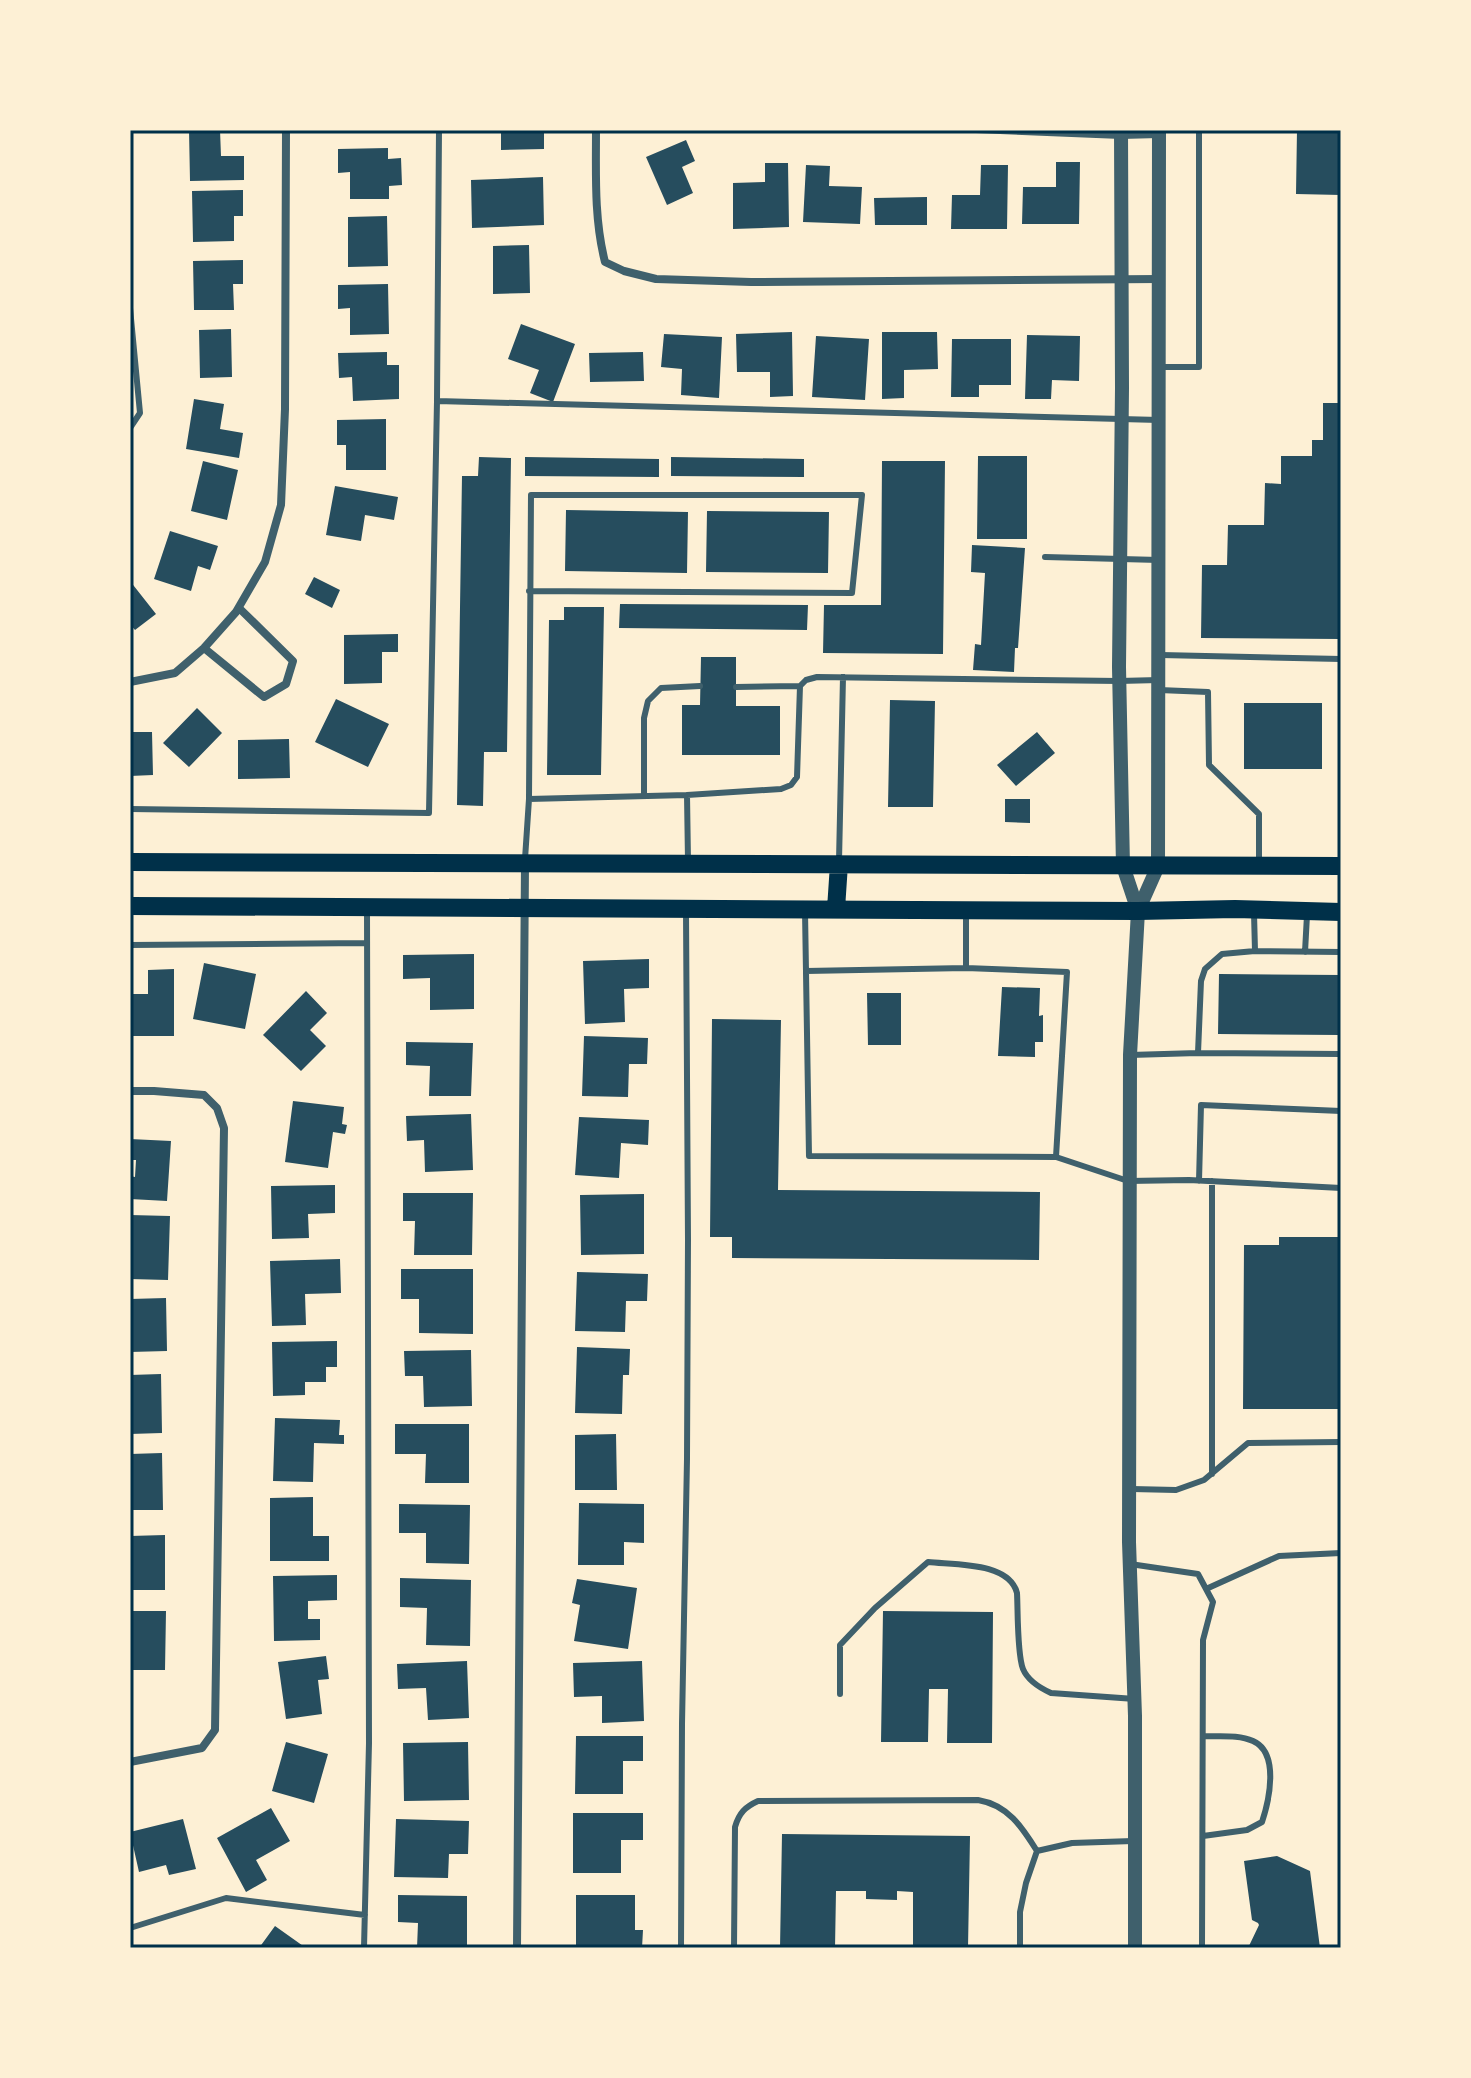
<svg xmlns="http://www.w3.org/2000/svg" width="1471" height="2078" font-family="'Roboto Condensed',sans-serif">
<style>
.building{fill:#264d5e}
.lines{fill:none;stroke-linecap:round;stroke-linejoin:round}
.service{stroke:#3f606c;stroke-width:6}
.minor{stroke:#3f606c;stroke-width:8}
.tertiary{stroke:#3f606c;stroke-width:14}
.primary{stroke:#003049;stroke-width:18}
.neatline{fill:none;stroke:#003049;stroke-width:3}
</style>
<rect width="100%" height="100%" fill="#fdf0d5"/>
<path class="building" d="M 189,130 L 220,130 L 221,156 L 244,156 L 244,180 L 190,181 Z
M 501,130 L 544,130 L 544,149 L 501,150 Z
M 1297,130 L 1341,130 L 1341,195 L 1296,194 Z
M 686,140 L 695,161 L 682,167 L 693,193 L 667,205 L 646,157 Z
M 388,148 L 388,159 L 401,158 L 402,185 L 389,186 L 389,199 L 350,199 L 350,172 L 338,173 L 338,149 Z
M 1056,162 L 1080,162 L 1079,224 L 1022,224 L 1023,187 L 1056,187 Z
M 765,163 L 788,163 L 789,227 L 733,229 L 733,183 L 765,182 Z
M 806,165 L 830,166 L 829,186 L 862,187 L 860,224 L 803,222 Z
M 981,165 L 1008,165 L 1007,229 L 951,229 L 952,195 L 980,195 Z
M 543,177 L 544,225 L 472,228 L 471,180 Z
M 243,190 L 243,216 L 234,216 L 234,241 L 193,242 L 192,191 Z
M 927,197 L 927,225 L 875,225 L 874,198 Z
M 387,216 L 388,266 L 348,267 L 348,217 Z
M 529,245 L 530,293 L 493,294 L 493,246 Z
M 243,260 L 243,284 L 233,284 L 234,310 L 194,310 L 193,261 Z
M 388,284 L 389,334 L 350,335 L 350,308 L 338,309 L 338,285 Z
M 521,324 L 575,344 L 553,402 L 530,393 L 539,370 L 508,359 Z
M 231,329 L 232,377 L 200,378 L 199,330 Z
M 792,332 L 793,396 L 770,397 L 770,372 L 737,372 L 736,334 Z
M 882,332 L 937,332 L 938,369 L 904,370 L 904,398 L 882,399 Z
M 664,334 L 722,337 L 719,398 L 681,395 L 682,369 L 661,367 Z
M 1027,335 L 1080,336 L 1079,381 L 1052,380 L 1051,399 L 1025,399 Z
M 816,336 L 869,339 L 865,400 L 812,397 Z
M 952,339 L 1011,339 L 1011,385 L 979,385 L 979,397 L 951,397 Z
M 387,352 L 387,365 L 399,365 L 399,399 L 353,401 L 352,377 L 339,378 L 338,353 Z
M 643,352 L 644,381 L 590,382 L 589,353 Z
M 194,399 L 224,404 L 220,429 L 243,433 L 239,458 L 186,449 Z
M 1323,403 L 1341,403 L 1341,639 L 1201,638 L 1202,565 L 1227,565 L 1228,525 L 1264,525 L 1265,483 L 1281,484 L 1281,456 L 1312,456 L 1312,440 L 1323,440 Z
M 386,419 L 386,470 L 346,470 L 346,445 L 337,445 L 337,420 Z
M 978,456 L 1027,456 L 1027,539 L 977,539 Z
M 479,457 L 511,458 L 507,752 L 484,752 L 483,806 L 457,805 L 462,476 L 478,476 Z
M 525,457 L 659,459 L 659,477 L 525,476 Z
M 671,457 L 804,459 L 804,477 L 671,476 Z
M 203,461 L 238,470 L 227,520 L 191,511 Z
M 882,461 L 945,461 L 943,654 L 823,653 L 824,605 L 881,605 Z
M 335,486 L 398,497 L 394,520 L 365,515 L 361,541 L 326,535 Z
M 566,510 L 688,512 L 687,573 L 565,571 Z
M 707,511 L 829,512 L 828,573 L 706,572 Z
M 170,531 L 218,546 L 210,570 L 198,566 L 191,591 L 154,579 Z
M 972,545 L 1025,548 L 1018,648 L 1015,648 L 1014,672 L 973,670 L 975,644 L 981,645 L 985,573 L 971,572 Z
M 314,577 L 340,590 L 332,608 L 305,594 Z
M 130,581 L 156,614 L 135,630 L 130,624 Z
M 620,604 L 808,605 L 807,630 L 619,628 Z
M 564,607 L 604,607 L 601,775 L 547,775 L 549,620 L 564,620 Z
M 398,634 L 398,652 L 382,652 L 382,683 L 344,684 L 344,635 Z
M 701,657 L 736,657 L 736,706 L 780,706 L 780,755 L 682,755 L 682,705 L 700,705 Z
M 336,699 L 389,724 L 368,767 L 315,742 Z
M 890,700 L 935,701 L 933,807 L 888,807 Z
M 1244,703 L 1322,703 L 1322,769 L 1244,769 Z
M 197,708 L 222,733 L 189,767 L 163,743 Z
M 130,732 L 152,732 L 153,775 L 130,776 Z
M 1037,732 L 1055,753 L 1016,786 L 997,765 Z
M 289,739 L 290,778 L 238,779 L 238,740 Z
M 1005,799 L 1030,799 L 1030,823 L 1005,822 Z
M 474,954 L 474,1009 L 430,1010 L 430,978 L 403,979 L 403,955 Z
M 649,959 L 649,988 L 624,989 L 625,1022 L 585,1024 L 583,961 Z
M 204,963 L 256,974 L 245,1029 L 193,1019 Z
M 174,969 L 174,1036 L 130,1036 L 130,994 L 148,994 L 148,970 Z
M 1219,974 L 1341,975 L 1341,1035 L 1218,1034 Z
M 1002,987 L 1040,988 L 1039,1016 L 1043,1015 L 1043,1042 L 1035,1042 L 1035,1057 L 998,1056 Z
M 306,991 L 327,1013 L 310,1030 L 326,1046 L 301,1071 L 263,1035 Z
M 867,993 L 901,993 L 901,1045 L 868,1045 Z
M 712,1019 L 781,1020 L 778,1190 L 1040,1192 L 1039,1260 L 732,1258 L 732,1237 L 710,1237 Z
M 584,1036 L 648,1038 L 647,1064 L 629,1064 L 628,1097 L 582,1096 Z
M 406,1042 L 473,1043 L 471,1096 L 429,1096 L 430,1066 L 406,1065 Z
M 293,1101 L 344,1107 L 342,1124 L 347,1125 L 345,1134 L 333,1132 L 328,1168 L 285,1162 Z
M 471,1114 L 473,1170 L 425,1172 L 424,1140 L 407,1141 L 406,1116 Z
M 579,1117 L 649,1120 L 648,1145 L 621,1143 L 619,1178 L 575,1175 Z
M 130,1139 L 171,1141 L 167,1201 L 130,1199 L 130,1176 L 135,1177 L 136,1160 L 130,1160 Z
M 335,1185 L 335,1213 L 308,1214 L 309,1238 L 272,1239 L 271,1186 Z
M 403,1193 L 473,1193 L 472,1255 L 414,1255 L 415,1221 L 403,1221 Z
M 644,1194 L 644,1254 L 581,1255 L 580,1195 Z
M 130,1215 L 170,1216 L 168,1280 L 130,1279 Z
M 1279,1237 L 1341,1237 L 1341,1409 L 1243,1409 L 1244,1245 L 1279,1245 Z
M 340,1259 L 341,1293 L 305,1294 L 306,1325 L 272,1326 L 270,1261 Z
M 401,1269 L 473,1269 L 473,1334 L 419,1333 L 419,1299 L 401,1299 Z
M 577,1272 L 648,1274 L 647,1301 L 626,1301 L 625,1332 L 575,1331 Z
M 166,1298 L 167,1351 L 130,1352 L 130,1299 Z
M 337,1341 L 337,1367 L 326,1367 L 326,1382 L 305,1382 L 305,1395 L 273,1396 L 272,1342 Z
M 577,1347 L 630,1349 L 629,1375 L 623,1375 L 622,1414 L 575,1413 Z
M 471,1350 L 472,1406 L 424,1407 L 423,1376 L 405,1376 L 404,1351 Z
M 161,1374 L 162,1433 L 130,1434 L 130,1375 Z
M 275,1418 L 340,1420 L 339,1435 L 344,1435 L 344,1444 L 314,1443 L 313,1482 L 273,1481 Z
M 395,1424 L 469,1424 L 469,1483 L 425,1483 L 426,1454 L 395,1454 Z
M 616,1434 L 617,1490 L 575,1490 L 575,1435 Z
M 162,1453 L 163,1510 L 130,1510 L 130,1454 Z
M 313,1497 L 313,1536 L 329,1536 L 329,1561 L 270,1561 L 270,1498 Z
M 579,1503 L 644,1504 L 644,1543 L 624,1542 L 624,1565 L 578,1565 Z
M 399,1504 L 470,1505 L 469,1564 L 426,1563 L 426,1533 L 399,1533 Z
M 165,1535 L 165,1590 L 130,1590 L 130,1536 Z
M 337,1575 L 337,1600 L 308,1601 L 308,1619 L 320,1619 L 320,1640 L 274,1641 L 273,1576 Z
M 400,1578 L 471,1580 L 470,1646 L 426,1645 L 427,1608 L 400,1607 Z
M 577,1579 L 637,1588 L 628,1649 L 574,1641 L 580,1605 L 572,1603 Z
M 130,1611 L 166,1611 L 165,1670 L 130,1670 Z
M 883,1611 L 993,1612 L 992,1743 L 947,1743 L 948,1689 L 929,1689 L 928,1742 L 881,1742 Z
M 326,1656 L 329,1679 L 318,1680 L 322,1714 L 286,1719 L 278,1662 Z
M 467,1661 L 469,1718 L 428,1720 L 426,1688 L 398,1689 L 397,1664 Z
M 642,1661 L 644,1721 L 602,1723 L 602,1696 L 574,1697 L 573,1663 Z
M 576,1736 L 643,1736 L 643,1761 L 623,1761 L 623,1794 L 575,1794 Z
M 286,1742 L 328,1754 L 314,1803 L 272,1791 Z
M 468,1742 L 469,1800 L 404,1801 L 403,1743 Z
M 271,1808 L 290,1841 L 256,1860 L 267,1880 L 246,1892 L 217,1838 Z
M 573,1813 L 643,1813 L 643,1840 L 621,1840 L 621,1873 L 573,1873 Z
M 183,1819 L 196,1869 L 169,1875 L 166,1865 L 139,1872 L 130,1832 Z
M 396,1819 L 469,1821 L 468,1854 L 449,1854 L 448,1878 L 394,1877 Z
M 782,1834 L 970,1836 L 968,1948 L 913,1948 L 913,1892 L 897,1891 L 897,1900 L 866,1899 L 866,1891 L 836,1891 L 835,1948 L 780,1948 Z
M 1277,1856 L 1310,1871 L 1320,1948 L 1248,1948 L 1259,1925 L 1258,1923 L 1252,1920 L 1244,1861 Z
M 398,1895 L 467,1896 L 467,1948 L 417,1948 L 418,1923 L 398,1922 Z
M 576,1895 L 635,1895 L 635,1930 L 643,1930 L 642,1948 L 576,1948 Z
M 275,1926 L 306,1948 L 259,1948 Z"/>
<g class="lines">
<path class="service" d="M 976,130 L 1121,136 L 1159,135
M 130,308 L 140,413 L 130,428
M 1159,367 L 1199,367 L 1199,130
M 437,401 L 1159,420
M 1045,557 L 1159,560
M 529,591 L 852,593 L 862,495 L 531,495 L 529,799
M 1161,655 L 1341,659
M 736,687 L 800,686
M 1159,690 L 1208,692 L 1209,765 L 1259,814 L 1259,862
M 687,795 L 781,789 L 791,785 L 797,777 L 800,686 L 806,680 L 817,677 L 1119,681 L 1159,680
M 644,796 L 644,718 L 648,701 L 661,688 L 700,686
M 130,809 L 429,813 L 437,401 L 439,130
M 525,859 L 529,799 L 687,795 L 688,861
M 839,861 L 843,677
M 805,911 L 809,1156 L 1056,1157 L 1128,1181 L 1189,1180 L 1341,1188
M 1254,913 L 1255,951
M 130,945 L 367,943
M 1305,952 L 1307,915
M 1341,952 L 1255,951 L 1222,954 L 1205,969 L 1201,981 L 1198,1053 L 1341,1054
M 966,968 L 1067,972 L 1056,1157
M 806,971 L 966,968 L 966,912
M 1130,1055 L 1198,1053
M 1199,1181 L 1201,1105 L 1341,1111
M 1212,1474 L 1212,1181
M 1132,1489 L 1176,1490 L 1204,1480 L 1248,1443 L 1341,1442
M 1130,1564 L 1198,1574 L 1213,1602 L 1203,1640 L 1202,1948
M 1206,1589 L 1279,1556 L 1341,1553
M 840,1694 L 840,1645 L 875,1608 L 928,1562 C 956,1565 1009,1562 1017,1593 C 1018,1611 1017,1654 1023,1669 C 1028,1681 1040,1688 1051,1693 L 1135,1699
M 1203,1736 C 1218,1737 1238,1734 1253,1741 C 1280,1753 1269,1801 1262,1822 L 1247,1830 L 1203,1836
M 130,1928 L 226,1898 L 365,1915
M 364,1948 L 369,1743 L 367,910
M 681,1948 L 682,1724 L 687,1459 L 688,1240 L 686,912
M 734,1948 L 735,1827 C 739,1813 745,1807 758,1801 L 978,1800 C 1008,1805 1022,1827 1037,1851
M 1020,1948 L 1020,1912 L 1026,1883 L 1037,1851 L 1072,1843 L 1133,1841"/>
<path class="minor" d="M 596,130 C 596,174 594,219 605,262 L 624,271 L 656,279 L 751,282 L 1160,279
M 204,648 L 264,697 L 286,684 L 293,661 L 239,608
M 130,682 L 175,673 L 204,648 L 236,612 L 265,562 L 281,505 L 285,409 L 286,130
M 130,1091 L 154,1091 L 204,1095 L 217,1108 L 224,1128 L 215,1730 L 202,1748 L 130,1762
M 517,1948 L 525,864"/>
<path class="tertiary" d="M 1121,130 L 1122,388 L 1119,667 L 1123,866 L 1138,911
M 1135,1948 L 1135,1716 L 1129,1542 L 1130,1055 L 1138,911 L 1158,866 L 1159,130"/>
<path class="primary" d="M 130,862 L 1341,866
M 130,906 L 1138,911 L 1235,909 L 1341,912
M 836,909 L 839,864"/>
</g>
<rect width="1471" height="2078" fill="none" stroke="#fdf0d5" stroke-width="264"/>
<rect x="132" y="132" width="1207" height="1814" class="neatline"/>
</svg>
